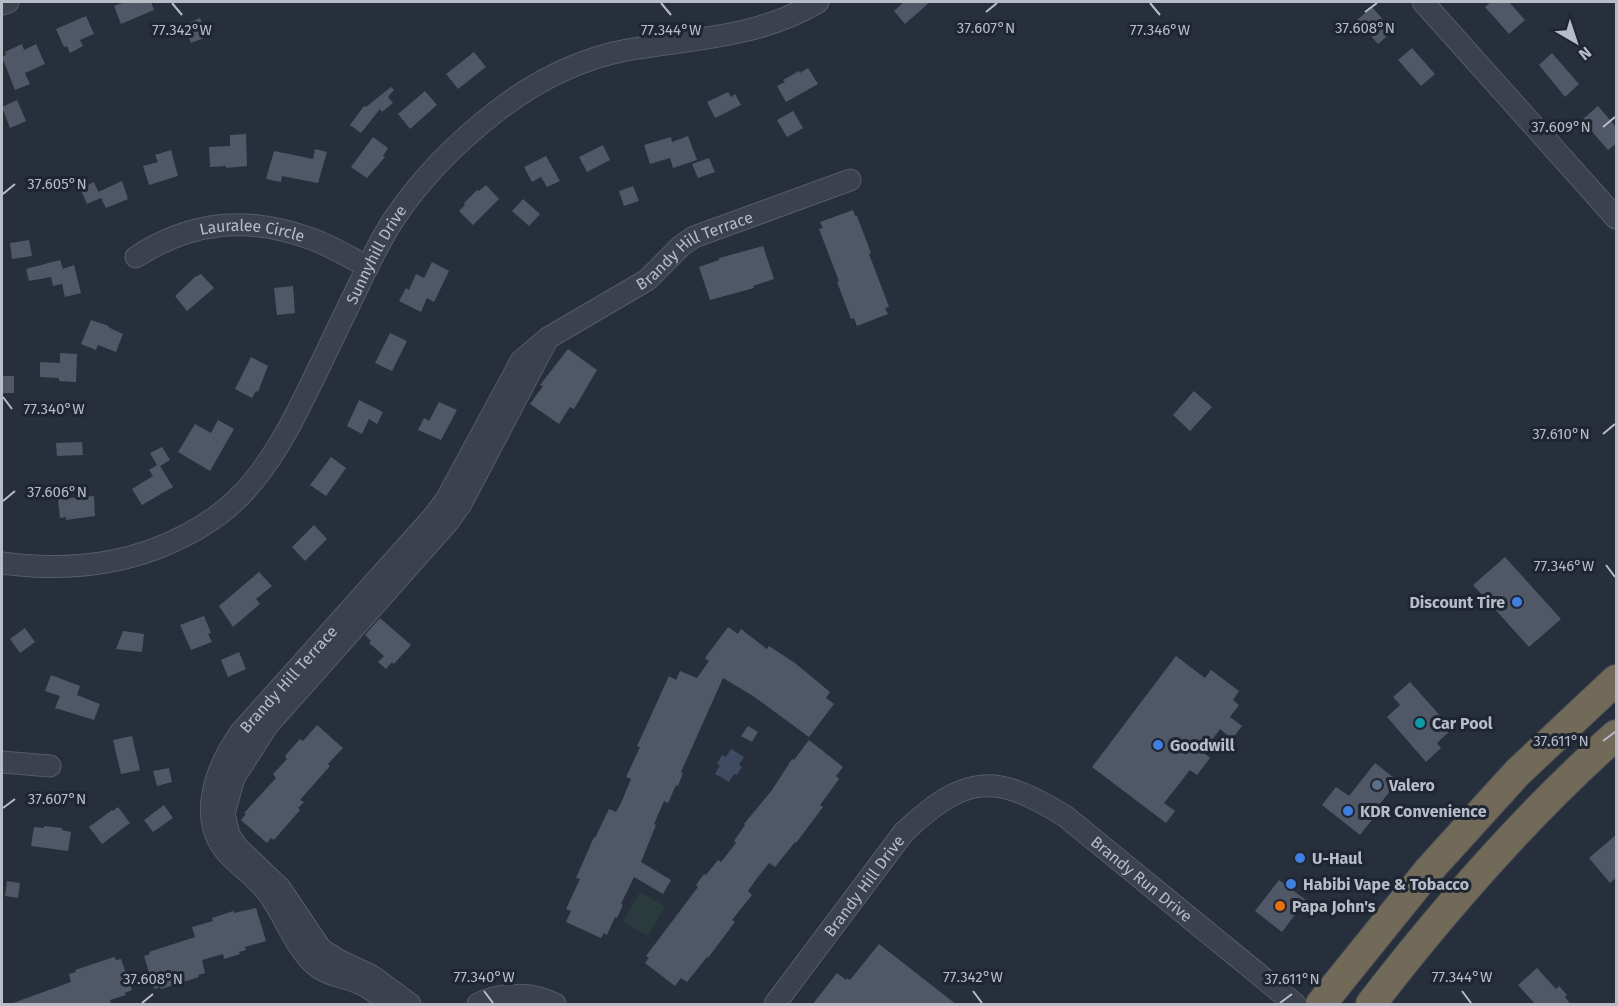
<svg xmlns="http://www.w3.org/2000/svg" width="1618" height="1006" font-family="'Fira Sans',sans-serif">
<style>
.green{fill:#2a3b3e}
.water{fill:#3e4b63}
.building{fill:#505767}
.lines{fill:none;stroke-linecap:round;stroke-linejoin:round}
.minor-casing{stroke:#555c67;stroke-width:23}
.highway-casing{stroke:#424954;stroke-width:32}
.minor{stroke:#3b414d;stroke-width:21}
.highway{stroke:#726a58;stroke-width:30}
.ticks{fill:none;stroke:#b7bcc7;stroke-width:2}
.shop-dot{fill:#3f7fe0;stroke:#1f2632;stroke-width:2}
.culture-dot{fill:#0f9aa8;stroke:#1f2632;stroke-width:2}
.service-dot{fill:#5c6f8a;stroke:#1f2632;stroke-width:2}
.food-dot{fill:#e8710a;stroke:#1f2632;stroke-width:2}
.labels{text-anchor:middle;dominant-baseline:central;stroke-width:6;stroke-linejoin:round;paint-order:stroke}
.street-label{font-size:16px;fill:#b7bcc7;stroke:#1f2632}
.poi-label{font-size:16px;font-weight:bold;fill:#b7bcc7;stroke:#1f2632;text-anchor:start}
.ticks-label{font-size:15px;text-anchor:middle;fill:#b7bcc7;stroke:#1f2632;stroke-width:6;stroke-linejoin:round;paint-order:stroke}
</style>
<rect width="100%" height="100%" fill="#272e3c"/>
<path class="green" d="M 640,892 L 665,906 L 648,936 L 623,922 Z"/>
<path class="water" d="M 731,749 L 744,757 L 739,765 L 742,767 L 737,775 L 734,774 L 729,782 L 715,774 L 720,765 L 717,764 L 722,755 L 726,757 Z"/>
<path class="building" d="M 125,2 L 151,2 L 154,10 L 121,24 L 114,6 Z
M 904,2 L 930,2 L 905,24 L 894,11 Z
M 1491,2 L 1509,2 L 1525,20 L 1509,34 L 1485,7 Z
M 1372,7 L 1393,31 L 1378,44 L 1357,20 Z
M 86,16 L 94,34 L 80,40 L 83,46 L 70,53 L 67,46 L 64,47 L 56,29 Z
M 200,18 L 207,37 L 191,43 L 184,25 Z
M 22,44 L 24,50 L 36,44 L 45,64 L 25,73 L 30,84 L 15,90 L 2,57 L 6,55 L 5,52 Z
M 1412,48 L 1435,74 L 1421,86 L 1398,60 Z
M 474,52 L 486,67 L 458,89 L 446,74 Z
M 1552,53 L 1579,84 L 1565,97 L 1539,65 Z
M 808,68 L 818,84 L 786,102 L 777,86 L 785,82 L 783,80 L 799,71 L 800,73 Z
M 391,87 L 394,90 L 388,97 L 393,103 L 382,112 L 380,109 L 361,133 L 350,125 L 364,106 L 366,107 Z
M 425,91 L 437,105 L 410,129 L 398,114 Z
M 728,92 L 731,97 L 735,94 L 741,105 L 715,118 L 707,102 Z
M 17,100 L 26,121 L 10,128 L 2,107 Z
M 1598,106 L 1617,128 L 1617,143 L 1608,150 L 1582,120 Z
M 793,111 L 803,128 L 787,137 L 777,120 Z
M 246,134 L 247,166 L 226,168 L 226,166 L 210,167 L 209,147 L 230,146 L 230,135 Z
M 688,136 L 697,160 L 673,168 L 670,158 L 650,164 L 644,145 L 671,137 L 672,142 Z
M 373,137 L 388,148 L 383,156 L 385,157 L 367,178 L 351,167 Z
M 603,145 L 610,160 L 587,172 L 579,157 Z
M 315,149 L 327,152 L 318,183 L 282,176 L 281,182 L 266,179 L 274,151 L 313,159 Z
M 171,150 L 178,176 L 149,185 L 143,166 L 158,162 L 155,155 Z
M 546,156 L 560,181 L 547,187 L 541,177 L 532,182 L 524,167 Z
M 709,158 L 715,172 L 698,178 L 692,164 Z
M 122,181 L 128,199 L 106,208 L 98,192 Z
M 94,182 L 101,198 L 87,204 L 80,188 Z
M 486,185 L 499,199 L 473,225 L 459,211 L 465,205 L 464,203 L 477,190 L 479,191 Z
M 633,186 L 639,201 L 624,206 L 619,191 Z
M 523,199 L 540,214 L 529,226 L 512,211 Z
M 853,210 L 855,216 L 857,216 L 871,253 L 869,254 L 889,307 L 885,308 L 888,314 L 857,326 L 854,318 L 851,319 L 845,303 L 837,282 L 839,281 L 819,229 L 823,228 L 820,222 Z
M 29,240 L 32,256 L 12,259 L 10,243 Z
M 763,246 L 774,279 L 753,286 L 754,288 L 710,300 L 699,267 L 719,260 L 719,258 Z
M 60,260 L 63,269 L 74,265 L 81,293 L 65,297 L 62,284 L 53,286 L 51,277 L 29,281 L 26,269 Z
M 432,262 L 449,271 L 434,302 L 427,298 L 421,312 L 399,301 L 406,288 L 409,290 L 416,274 L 424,278 Z
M 201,274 L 214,288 L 187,311 L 175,296 L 195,277 Z
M 293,286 L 295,313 L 277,315 L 274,288 Z
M 91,320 L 109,326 L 108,327 L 123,334 L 116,352 L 98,345 L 96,350 L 81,344 Z
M 390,333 L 407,341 L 392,371 L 375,363 Z
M 568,349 L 597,370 L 574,409 L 570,407 L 559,424 L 530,404 L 543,386 L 540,385 Z
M 60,353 L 77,354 L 76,382 L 59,381 L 59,378 L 40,377 L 40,362 L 60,363 Z
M 251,357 L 268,366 L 258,392 L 256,391 L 252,398 L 235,389 Z
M 2,376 L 14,376 L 14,393 L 2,393 Z
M 1194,391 L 1212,407 L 1190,431 L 1173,415 Z
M 359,400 L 383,412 L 377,424 L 369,419 L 362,434 L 347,426 Z
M 439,402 L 457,410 L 441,440 L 418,430 L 424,418 L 429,421 Z
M 218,420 L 234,429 L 210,471 L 178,452 L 195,424 L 211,433 Z
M 82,442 L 83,455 L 57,456 L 56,443 Z
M 162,447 L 170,460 L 160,466 L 173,487 L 142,505 L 132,489 L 153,476 L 149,470 L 157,465 L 150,453 Z
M 331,457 L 346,468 L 326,496 L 310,485 Z
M 94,496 L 95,516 L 66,520 L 66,517 L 60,518 L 58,499 Z
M 314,525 L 327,539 L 305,561 L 292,547 Z
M 1505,557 L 1561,619 L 1529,647 L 1473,585 Z
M 259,572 L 272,586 L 256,599 L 260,604 L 233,627 L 219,606 Z
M 204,616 L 211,633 L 208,634 L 212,642 L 191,650 L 180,625 Z
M 380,618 L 411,645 L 394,664 L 392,662 L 386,669 L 378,662 L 384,656 L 369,643 L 371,641 L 365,635 Z
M 728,627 L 738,634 L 741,629 L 767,649 L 769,646 L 795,663 L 830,692 L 826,698 L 834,704 L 809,737 L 753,696 L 723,678 L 681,772 L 683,773 L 678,786 L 676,785 L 668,803 L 664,801 L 654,824 L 656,825 L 641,862 L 671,880 L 663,894 L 634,877 L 621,904 L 623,905 L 617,918 L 615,917 L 607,935 L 604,933 L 601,938 L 566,922 L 571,911 L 566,909 L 580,879 L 576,878 L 594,837 L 595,838 L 609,809 L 616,812 L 621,803 L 631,779 L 626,777 L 640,747 L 637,746 L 669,676 L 676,680 L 680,671 L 697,678 L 709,661 L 705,658 Z
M 25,628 L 35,642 L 20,653 L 10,639 Z
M 123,631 L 144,634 L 142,652 L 116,649 Z
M 239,652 L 246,669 L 228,677 L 221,660 Z
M 1176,656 L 1205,678 L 1211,670 L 1239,691 L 1233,700 L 1239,705 L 1230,717 L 1242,726 L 1232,739 L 1220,729 L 1203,752 L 1210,758 L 1197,775 L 1190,770 L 1164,803 L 1175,811 L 1166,823 L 1092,767 Z
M 51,675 L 80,686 L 77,695 L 100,704 L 94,720 L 55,708 L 60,696 L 45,691 Z
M 1410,682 L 1452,729 L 1437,743 L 1441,748 L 1426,762 L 1387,717 L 1400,705 L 1393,697 Z
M 317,725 L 343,748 L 328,764 L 330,766 L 300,800 L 304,802 L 298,808 L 300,810 L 274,840 L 271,838 L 267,843 L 241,820 L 246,814 L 244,813 L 276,778 L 273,774 L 287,759 L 285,756 L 300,739 L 303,741 Z
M 748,726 L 758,732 L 752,742 L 741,736 Z
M 132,736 L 140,770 L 121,774 L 113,740 Z
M 809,740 L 843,767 L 836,776 L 839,779 L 820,805 L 823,807 L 796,843 L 795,842 L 775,867 L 769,863 L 755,881 L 748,891 L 752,895 L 732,920 L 735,922 L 708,958 L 707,957 L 687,982 L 681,978 L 675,986 L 645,963 L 649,958 L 646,956 L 698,887 L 696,885 L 704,874 L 706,875 L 718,860 L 721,862 L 736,843 L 734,841 L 745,825 L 744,824 L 772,790 L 792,759 L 794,760 Z
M 1375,763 L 1398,781 L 1372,814 L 1375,816 L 1360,835 L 1322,805 L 1336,787 L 1349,796 Z
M 169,768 L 172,782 L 157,786 L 153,771 Z
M 164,805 L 173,818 L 153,832 L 144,820 Z
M 118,807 L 130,823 L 102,844 L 89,827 L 112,810 L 113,811 Z
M 44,826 L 62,828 L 62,830 L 71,832 L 68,851 L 31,846 L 34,827 L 44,828 Z
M 1617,834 L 1617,877 L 1610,883 L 1589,858 Z
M 1279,880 L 1306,900 L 1282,932 L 1255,911 Z
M 7,881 L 20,883 L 18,898 L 5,896 Z
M 256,908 L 266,941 L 245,947 L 246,950 L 239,952 L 240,954 L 224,959 L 223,954 L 202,960 L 205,973 L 198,975 L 199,977 L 161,989 L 160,987 L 154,989 L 144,956 L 150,954 L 149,952 L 195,937 L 192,927 L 213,921 L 212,918 L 233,911 L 234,913 Z
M 879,944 L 957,1005 L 812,1005 L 837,973 L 846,980 L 847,978 L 850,980 Z
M 114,957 L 116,960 L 121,959 L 132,990 L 125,993 L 126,995 L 110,1000 L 111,1005 L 14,1005 L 13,1003 L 71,982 L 69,974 L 76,972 L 75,970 Z
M 1537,968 L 1556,989 L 1559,986 L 1567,995 L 1565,997 L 1571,1005 L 1536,1005 L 1518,985 Z"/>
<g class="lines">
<g class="minor-casing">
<g id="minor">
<path d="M 1423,2 L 1616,218"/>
<path d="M 2,4 L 8,2"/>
<path id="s1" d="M 136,257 C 191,221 247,216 309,238 C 330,245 349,257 368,267"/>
<path id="s2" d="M 548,338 L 647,280 L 682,245 L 694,237 L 850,180"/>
<path id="s3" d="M 2,563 C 53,570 106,567 155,549 C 186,537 217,520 241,495 C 269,466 289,429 307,392 C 323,360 338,327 354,295 C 366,270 378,243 394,219 C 422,177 457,142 497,111 C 536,81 579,59 627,50 C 695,38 757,38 818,2"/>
<path d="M 2,762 L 50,766"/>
<path id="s4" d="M 391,1004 C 381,997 372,989 361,984 C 346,977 328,976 315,965 C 295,947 285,917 270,896 C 259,879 242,869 228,854 C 196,818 216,768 240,733 L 434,516 L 446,500 L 521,361 L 548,338 L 461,504 L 448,522 L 267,726 L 234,778 L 224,813 L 229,835 L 238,848 L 280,888 L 321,949 L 338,960 L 372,976 L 410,1004"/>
<path d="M 478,1004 C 500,993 532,992 555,1004"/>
<path id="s5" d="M 775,1004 L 904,832 C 965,775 994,772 1065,816 L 1295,1004"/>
</g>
</g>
<g class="highway-casing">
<path id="highway" d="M 1321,1004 L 1429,870 L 1517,773 L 1616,680
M 1371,1004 C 1445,908 1525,816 1616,735"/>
</g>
<use href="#minor" class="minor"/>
<use href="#highway" class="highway"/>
</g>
<path class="ticks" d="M 172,3 L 182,15M 661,3 L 671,15M 1150,3 L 1160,15M 986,12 L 997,3M 1365,12 L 1377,3M 1603,127 L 1615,117M 3,194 L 15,184M 3,397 L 12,409M 1603,434 L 1615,424M 3,501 L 15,491M 1606,565 L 1615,577M 1603,741 L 1615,732M 3,808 L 15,799M 484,991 L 493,1003M 973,991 L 982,1003M 1462,991 L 1471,1003M 142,1003 L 153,994M 1280,1003 L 1292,994"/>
<g class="shop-dot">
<circle cx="1517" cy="602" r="6"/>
<circle cx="1158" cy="745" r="6"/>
<circle cx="1348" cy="811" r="6"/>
<circle cx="1300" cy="858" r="6"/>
<circle cx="1291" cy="884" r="6"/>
</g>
<circle class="culture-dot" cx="1420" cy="723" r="6"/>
<circle class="service-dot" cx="1377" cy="785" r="6"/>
<circle class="food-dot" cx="1280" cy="906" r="6"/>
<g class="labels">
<g class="street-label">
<text stroke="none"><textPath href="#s1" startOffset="123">Lauralee Circle</textPath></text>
<text stroke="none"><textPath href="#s2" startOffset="172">Brandy Hill Terrace</textPath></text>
<text stroke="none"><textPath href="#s3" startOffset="534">Sunnyhill Drive</textPath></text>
<text stroke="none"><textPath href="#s4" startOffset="432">Brandy Hill Terrace</textPath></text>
<text stroke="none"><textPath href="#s5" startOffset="496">Brandy Run Drive</textPath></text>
<text stroke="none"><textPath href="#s5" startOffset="148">Brandy Hill Drive</textPath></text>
</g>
<g class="poi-label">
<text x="1505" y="602" text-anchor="end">Discount Tire</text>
<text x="1432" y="723">Car Pool</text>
<text x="1170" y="745">Goodwill</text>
<text x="1389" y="785">Valero</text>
<text x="1360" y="811">KDR Convenience</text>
<text x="1312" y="858">U-Haul</text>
<text x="1303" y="884">Habibi Vape &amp; Tobacco</text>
<text x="1292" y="906">Papa John's</text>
</g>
</g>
<g class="ticks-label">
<text x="986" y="33">37.607°N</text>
<text x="1365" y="33">37.608°N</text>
<text x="182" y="35">77.342°W</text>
<text x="671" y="35">77.344°W</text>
<text x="1160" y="35">77.346°W</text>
<text x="1561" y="132">37.609°N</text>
<text x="57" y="189">37.605°N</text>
<text x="54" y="414">77.340°W</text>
<text x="1561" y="439">37.610°N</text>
<text x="57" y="497">37.606°N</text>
<text x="1564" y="571">77.346°W</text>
<text x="1561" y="746">37.611°N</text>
<text x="57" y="804">37.607°N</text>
<text x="484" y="982">77.340°W</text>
<text x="973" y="982">77.342°W</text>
<text x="1462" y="982">77.344°W</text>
<text x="153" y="984">37.608°N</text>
<text x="1292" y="984">37.611°N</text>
</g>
<rect width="1618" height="1006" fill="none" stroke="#b7bcc7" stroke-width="6"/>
<g transform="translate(1576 42) rotate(141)" stroke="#1f2632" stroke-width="4.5" paint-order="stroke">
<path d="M0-4.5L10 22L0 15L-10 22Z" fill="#b7bcc7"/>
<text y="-9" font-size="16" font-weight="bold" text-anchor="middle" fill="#b7bcc7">N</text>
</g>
</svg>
